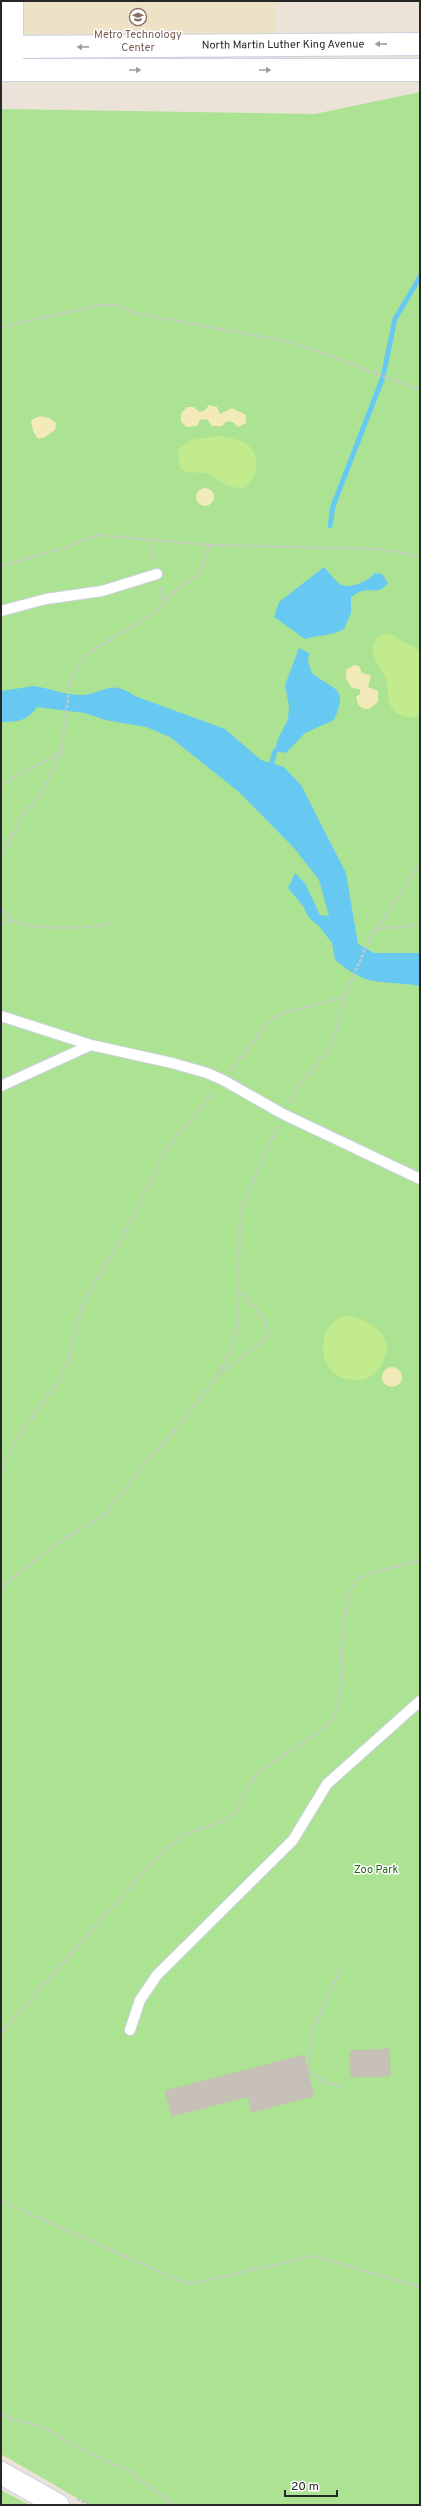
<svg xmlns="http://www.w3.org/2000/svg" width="421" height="2506" font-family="Overpass,sans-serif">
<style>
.education{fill:#ede1c6}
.green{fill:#ace392}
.sand{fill:#f2eab9}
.pitch{fill:#c1eb8d}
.water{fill:#67c9f1}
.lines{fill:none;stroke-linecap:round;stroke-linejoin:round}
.stream{stroke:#67c9f1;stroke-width:5}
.building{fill:#c6c0b8;stroke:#c6bfb2}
.service-casing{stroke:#cdd1e1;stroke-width:12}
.tertiary-casing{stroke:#cdd1e1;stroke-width:24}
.secondary-casing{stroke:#cdd1e1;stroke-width:24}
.path{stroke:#c7c7c7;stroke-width:2.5;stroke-dasharray:3 2;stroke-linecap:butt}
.service{stroke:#fff;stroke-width:10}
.tertiary{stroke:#fff;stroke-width:22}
.secondary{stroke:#fff;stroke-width:22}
.oneway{fill:#9e9e9e}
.labels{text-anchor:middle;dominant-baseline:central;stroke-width:3;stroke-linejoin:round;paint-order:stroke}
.education-label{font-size:11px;fill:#785e54;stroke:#fff}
.street-label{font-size:11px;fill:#272727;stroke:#fff}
.park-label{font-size:11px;fill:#266417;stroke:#fff}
</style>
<rect width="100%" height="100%" fill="#ebe3d8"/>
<path class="education" d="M 1,1 L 275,1 L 275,36 L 1,33 Z"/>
<path class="green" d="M 420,92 L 420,2505 L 89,2505 L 1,2454 L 1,109 L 315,114 Z
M 1,2490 L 29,2505 L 1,2505 Z"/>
<path class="sand" d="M 209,405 L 217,407 L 220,414 L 232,408 L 246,415 L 246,423 L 238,427 L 233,422 L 227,421 L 222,426 L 212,426 L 207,419 L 200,420 L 197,426 L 187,427 L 181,422 L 181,413 L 187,407 L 194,407 L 199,412 L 205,410 Z
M 40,416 L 49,418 L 56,423 L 55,430 L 45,437 L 38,439 L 33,431 L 31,420 Z
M196 497a9 9 0 1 1 18 0a9 9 0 1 1-18 0Z
M 354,665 L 359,666 L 362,673 L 371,675 L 368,687 L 378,691 L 378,702 L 369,709 C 359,709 358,705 356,697 L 360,694 L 360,689 L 352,688 L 346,678 L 346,670 Z
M382 1377a10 10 0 1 1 20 0a10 10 0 1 1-20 0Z"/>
<path class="pitch" d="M 217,436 C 227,437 242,439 250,447 C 262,461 256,481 241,489 L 226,485 L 207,473 L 185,472 L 180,468 L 178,449 L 192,440 Z
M 389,633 L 420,651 L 420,714 C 408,722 392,715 389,701 C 387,695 388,688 387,683 C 382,665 366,657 377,638 Z
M 344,1316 C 360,1316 387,1329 387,1348 C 386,1356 383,1362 379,1368 C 369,1386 338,1383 328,1366 C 317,1347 324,1323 344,1316 Z"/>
<path class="water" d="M 324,567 C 329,572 334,580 340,584 C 350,590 368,581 375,573 L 382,574 L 388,583 C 378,595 374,588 362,591 C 358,592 354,595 351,597 L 351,613 L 344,629 C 329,637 321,634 305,639 L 274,617 L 279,602 Z
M 299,648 L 309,653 L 308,662 L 312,673 C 334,691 349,686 334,720 L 305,733 L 286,753 L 275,751 L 277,741 L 288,719 L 289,706 L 285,685 Z
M 34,686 C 49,688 68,696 83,695 C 108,692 109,679 135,696 L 225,729 L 261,760 L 284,767 L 301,785 L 346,873 L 358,944 L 374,953 L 420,953 L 420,986 C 404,983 389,983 373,981 C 360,979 345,968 335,960 L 332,943 L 318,925 L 309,918 L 303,906 L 288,888 L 295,873 L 305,883 L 320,915 L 329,916 L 319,880 L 294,848 L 239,792 L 170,737 L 146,727 L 105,720 L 85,713 L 37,707 C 28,721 17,722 1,722 L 1,691 Z"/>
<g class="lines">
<path class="stream" d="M 330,526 L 333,506 L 383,377 L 395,319 L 420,277
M 270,769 L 275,751"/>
</g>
<path class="building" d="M 389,2049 L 390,2076 L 351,2077 L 350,2051 Z
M 304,2055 L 310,2081 L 172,2116 L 165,2091 Z
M 310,2081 L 314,2096 L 252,2112 L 248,2096 Z"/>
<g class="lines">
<g class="service-casing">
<path id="service" d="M 1,611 L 46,599 L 102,591 L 157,574
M 1,1016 L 91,1045
M 1,1086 L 91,1045 L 172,1063 L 207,1073 L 223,1080 L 283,1114 L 420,1179
M 130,2030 L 140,2000 L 157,1975 L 293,1840 L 327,1784 L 420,1701"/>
</g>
<g class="tertiary-casing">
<path id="tertiary" d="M 12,70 L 12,1
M 1,2473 L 58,2505"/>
</g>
<g class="secondary-casing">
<g id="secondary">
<path id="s1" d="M 1,47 L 420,44"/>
<path d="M 1,70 L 420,70"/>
</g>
</g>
<path class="path" d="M 1,327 L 101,305 L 116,305 L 134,313 L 290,342 L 320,352 L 420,390
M 148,538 L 154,561
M 1,566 L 64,548 L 98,535 L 210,545 L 380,549 L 420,557
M 161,587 L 164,602
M 1,785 L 61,752
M 1,856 L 22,817 L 44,789 L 61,752 L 70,682 L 84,656 L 155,612 L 172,593 L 198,575 L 210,545
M 1,910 C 4,913 9,919 13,921 C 31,930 91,929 111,923
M 1,923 L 12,921
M 377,929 L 420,925
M 231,1070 L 270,1020 L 287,1012 L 344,997
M 289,1103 L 295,1091 L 327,1051 L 337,1028 L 344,997 L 369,940 L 420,864
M 219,1374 L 267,1338 C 270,1318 252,1305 240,1291
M 1,1470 L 18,1437 L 59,1380 L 69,1360 L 77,1323 L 85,1300 L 127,1228 L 166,1150 L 215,1091
M 1,1588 L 54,1545 L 106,1514 L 139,1470 L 178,1427 L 218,1375 L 232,1349 L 238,1322 L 240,1210 L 278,1126
M 341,1967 L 312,2031 L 308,2070 L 327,2083 L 342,2086
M 1,2033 L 155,1859 L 185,1834 L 224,1821 L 235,1813 L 250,1783 L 261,1770 L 315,1735 L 332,1720 L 338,1705 L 342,1680 L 341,1644 L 348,1597 L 355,1581 L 368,1574 L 420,1560
M 1,2201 L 185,2283 L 200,2282 L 313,2256 L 420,2287
M 1,2414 L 11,2419 L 43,2427 L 70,2444 L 127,2470 L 174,2505
M 77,2499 L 89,2505"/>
<use href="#service" class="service"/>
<use href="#tertiary" class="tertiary"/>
<use href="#secondary" class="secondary"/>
</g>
<defs><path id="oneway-solid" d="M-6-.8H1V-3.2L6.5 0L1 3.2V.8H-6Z"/></defs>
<g class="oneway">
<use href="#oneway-solid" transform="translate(381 44) rotate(179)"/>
<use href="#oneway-solid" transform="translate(83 47) rotate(179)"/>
<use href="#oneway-solid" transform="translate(135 70)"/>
<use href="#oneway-solid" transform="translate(265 70)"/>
</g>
<defs>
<g id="school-ring" transform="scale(0.9)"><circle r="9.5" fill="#fff" stroke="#8d6e63" stroke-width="1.5"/><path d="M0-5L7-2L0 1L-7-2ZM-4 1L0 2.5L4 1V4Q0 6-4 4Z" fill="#8d6e63"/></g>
</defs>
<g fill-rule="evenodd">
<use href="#school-ring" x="138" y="17"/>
</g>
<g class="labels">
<g class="education-label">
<text x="138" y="35">Metro Technology<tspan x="138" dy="13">Center</tspan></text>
</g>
<g class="street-label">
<text stroke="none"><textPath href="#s1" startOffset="282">North Martin Luther King Avenue</textPath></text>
</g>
<g class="park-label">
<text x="376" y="1870">Zoo Park</text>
</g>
</g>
<rect width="421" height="2506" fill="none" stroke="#272727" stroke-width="4"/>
<path d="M285 2490v6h52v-6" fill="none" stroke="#272727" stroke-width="2"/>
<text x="291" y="2490" font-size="12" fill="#272727" stroke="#ffffff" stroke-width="3" paint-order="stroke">20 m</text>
</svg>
